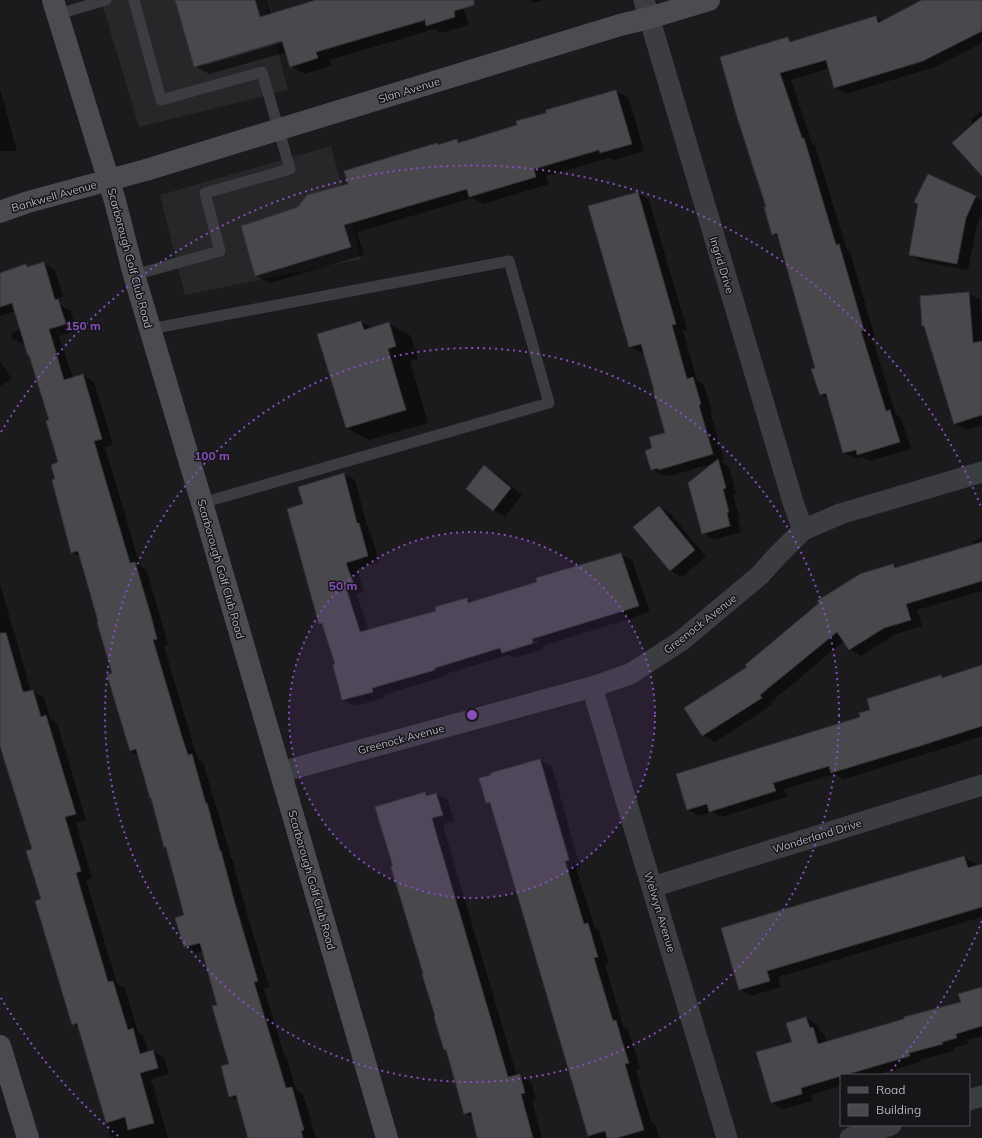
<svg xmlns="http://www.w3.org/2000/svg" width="982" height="1138" font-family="Mulish,sans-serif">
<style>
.built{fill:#27272a}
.shadow{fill:#0007;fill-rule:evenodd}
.building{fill:#48484d;stroke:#353538}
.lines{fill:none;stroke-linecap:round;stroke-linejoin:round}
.lane{stroke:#3c3d41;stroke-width:11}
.street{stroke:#3c3d41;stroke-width:21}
.secondary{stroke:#4a4c51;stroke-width:22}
.ring{fill:none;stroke:#884ebe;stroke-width:2;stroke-dasharray:2 4}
.labels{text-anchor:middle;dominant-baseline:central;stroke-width:3;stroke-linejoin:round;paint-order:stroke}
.street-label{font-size:11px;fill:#aeb2bb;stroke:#161618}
.centre{fill:#884ebe;stroke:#161618;stroke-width:2}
.ring-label{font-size:12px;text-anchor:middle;font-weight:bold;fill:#884ebe;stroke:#161618;stroke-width:3;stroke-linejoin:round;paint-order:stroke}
</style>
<rect width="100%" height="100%" fill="#1b1b1d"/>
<path class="built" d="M 101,0 L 265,0 L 288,90 L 139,127 Z
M 331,146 L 361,259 L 185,295 L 160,195 Z"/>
<path class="shadow" d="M 176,0 L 266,0 L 271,15 L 319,0 L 461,0 L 469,25 L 441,33 L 434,29 L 330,60 L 332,66 L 305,74 L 291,66 L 287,52 L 209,74 L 195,66 ZM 287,39 L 288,41 L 205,65 L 205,63 Z
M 530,0 L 543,0 L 535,3 Z
M 924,0 L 982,0 L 982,43 L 935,67 L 846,94 L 835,87 L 829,68 L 791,80 L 812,144 L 815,145 L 847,250 L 850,252 L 875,337 L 872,338 L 896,414 L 901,418 L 911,449 L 870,461 L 862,457 L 856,459 L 844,453 L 828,399 L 821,395 L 816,368 L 779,237 L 773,234 L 767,208 L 738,117 L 788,38 L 795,42 L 876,17 L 884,21 Z
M 0,89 L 17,151 L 0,151 Z
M 615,91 L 629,98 L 644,151 L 614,160 L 610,158 L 546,176 L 549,184 L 483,204 L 473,198 L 357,232 L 364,255 L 270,283 L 256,276 L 299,208 L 437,144 L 439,145 L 457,140 L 461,143 L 518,125 L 547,113 Z
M 982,110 L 982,175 L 974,124 L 971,120 Z
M 638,193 L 649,200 L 687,330 L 683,331 L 697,380 L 704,385 L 712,411 L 710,411 L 724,460 L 720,461 L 729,467 L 736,494 L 733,495 L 740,519 L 738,519 L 741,532 L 714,540 L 703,533 L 714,463 L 670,476 L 667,475 L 663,476 L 652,469 L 653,449 L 666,433 L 644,353 L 641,353 L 630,347 Z
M 975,197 L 982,201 L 982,214 L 977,225 L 968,270 L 921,261 L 910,255 Z
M 44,263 L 55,270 L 63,297 L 0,316 L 0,274 L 26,266 L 30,268 Z
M 969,293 L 980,300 L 982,323 L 982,425 L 966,430 L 955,423 L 925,327 L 923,326 Z
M 60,305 L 71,311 L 76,331 L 59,336 L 73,378 L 83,375 L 94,382 L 104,415 L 113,445 L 105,447 L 140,566 L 146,569 L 162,623 L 168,645 L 164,646 L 193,744 L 198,759 L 203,762 L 217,810 L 218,811 L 231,858 L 232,858 L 245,907 L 269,987 L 264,989 L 285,1057 L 287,1059 L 296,1090 L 303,1094 L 316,1138 L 249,1138 L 238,1101 L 230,1096 L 230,1065 L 219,1005 L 203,951 L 196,953 L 185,947 L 185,916 L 167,847 L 139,756 L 130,751 L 113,674 L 81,557 L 72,552 L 56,480 L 59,463 L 51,421 L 31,357 L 28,355 L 26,345 L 13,339 L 11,334 Z
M 361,322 L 372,328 L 389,323 L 411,336 L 418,359 L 410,361 L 428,423 L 369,440 L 346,428 Z
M 0,361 L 12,379 L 0,386 Z
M 484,467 L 495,473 L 522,495 L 505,516 L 494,510 Z
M 344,474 L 355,480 L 368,529 L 370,531 L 379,562 L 357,569 L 364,592 L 357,594 L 368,630 L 437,612 L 467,599 L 473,602 L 538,582 L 621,554 L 632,560 L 650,612 L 543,646 L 544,649 L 514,658 L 508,655 L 446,674 L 446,676 L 383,695 L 384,698 L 355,706 L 343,700 L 336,665 L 324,626 L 320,624 L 288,509 L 304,505 ZM 538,640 L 539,642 L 506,652 L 501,652 Z
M 659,507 L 671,514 L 706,557 L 682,577 L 671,571 L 635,527 Z
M 982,538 L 982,591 L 917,610 L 922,626 L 896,634 L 861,656 L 849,649 L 844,641 L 771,702 L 772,705 L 715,742 L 703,735 L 686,709 L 748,668 L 893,565 L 899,568 L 974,546 L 973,541 Z
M 0,584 L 31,691 L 44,697 L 50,719 L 57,723 L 86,820 L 76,823 L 92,878 L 86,880 L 117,984 L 125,988 L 138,1032 L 144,1036 L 148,1052 L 153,1051 L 164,1058 L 169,1074 L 151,1079 L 168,1138 L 111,1138 L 80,1028 L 73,1024 L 33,850 L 3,752 L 0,750 Z
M 982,667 L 982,736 L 932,752 L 844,779 L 835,774 L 784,789 L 787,797 L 722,817 L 712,812 L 699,816 L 688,810 L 862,717 L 872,711 L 941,676 L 945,678 Z
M 540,760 L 552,767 L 580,867 L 576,868 L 595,928 L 599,931 L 609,963 L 605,965 L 623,1026 L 627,1028 L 634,1048 L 640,1069 L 636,1070 L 651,1122 L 656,1125 L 659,1138 L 590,1138 L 492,805 L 487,802 Z
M 425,793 L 429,796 L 436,794 L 448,800 L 454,821 L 443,824 L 445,833 L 517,1076 L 519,1075 L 531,1082 L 536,1099 L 532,1100 L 542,1138 L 478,1138 L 473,1118 L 465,1113 L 448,1051 L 445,1049 L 394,867 Z
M 963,857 L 975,863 L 976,866 L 982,865 L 982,917 L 778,977 L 781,987 L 751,996 L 740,989 L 722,929 Z
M 982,988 L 982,1036 L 967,1040 L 968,1044 L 953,1048 L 954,1051 L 920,1060 L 920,1062 L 877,1075 L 841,1075 L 841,1086 L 811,1095 L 813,1101 L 783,1109 L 772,1103 L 793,1042 L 806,1018 L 818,1025 L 820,1032 L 824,1034 L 827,1042 L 962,1002 Z"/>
<path class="building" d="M 175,0 L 255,0 L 260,17 L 316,0 L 474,0 L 474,5 L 454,11 L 455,17 L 426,26 L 425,20 L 316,52 L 318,58 L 290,67 L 282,41 L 194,67 Z
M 922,0 L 982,0 L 982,31 L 923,61 L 834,88 L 826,60 L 780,73 L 802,138 L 804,138 L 836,245 L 839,244 L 864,330 L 861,331 L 886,411 L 890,410 L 900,442 L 857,455 L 856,450 L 843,453 L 826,393 L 820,395 L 811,369 L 815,368 L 777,233 L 772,235 L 764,207 L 766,207 L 737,117 L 720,57 L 788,37 L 790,42 L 876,16 L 878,23 Z
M 616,90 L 632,144 L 600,153 L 599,150 L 534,169 L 536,177 L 469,197 L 467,189 L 344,225 L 351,247 L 255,276 L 241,226 L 298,207 L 307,195 L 348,184 L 344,171 L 437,143 L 438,145 L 457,139 L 458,143 L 517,125 L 516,121 L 546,113 L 546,110 Z
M 982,116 L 982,176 L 952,143 Z
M 928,174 L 976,196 L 966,218 L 957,264 L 909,255 L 918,204 L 914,202 Z
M 638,192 L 676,324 L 672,325 L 687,379 L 693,377 L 701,404 L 699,405 L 713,454 L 658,470 L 658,468 L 651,470 L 645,451 L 652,448 L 649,437 L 665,433 L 653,390 L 654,390 L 641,344 L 629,347 L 588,206 Z
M 44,262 L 55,300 L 58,299 L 66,324 L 49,329 L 64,380 L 83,374 L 102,439 L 94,441 L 130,563 L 135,562 L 151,616 L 157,639 L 153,640 L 182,737 L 188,755 L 192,754 L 206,804 L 207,803 L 220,851 L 221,851 L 234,900 L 258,981 L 254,982 L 286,1088 L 292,1087 L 304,1130 L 301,1131 L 303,1138 L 248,1138 L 236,1095 L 229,1097 L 221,1066 L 229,1064 L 212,1006 L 217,1005 L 200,943 L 184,947 L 175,918 L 184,915 L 166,847 L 164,847 L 151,798 L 150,798 L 136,749 L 130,751 L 107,675 L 112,673 L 97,622 L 98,621 L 78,551 L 71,553 L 52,480 L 55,479 L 51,465 L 58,462 L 46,421 L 49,420 L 29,355 L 28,356 L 12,303 L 0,307 L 0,273 L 26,264 L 27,267 Z
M 969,292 L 973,343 L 982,341 L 982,415 L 954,424 L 924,326 L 922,326 L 920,296 Z
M 361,321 L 364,330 L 389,322 L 396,346 L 388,349 L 406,410 L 346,428 L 317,334 Z
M 718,459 L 726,488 L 723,489 L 729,512 L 727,513 L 730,526 L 702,534 L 688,483 Z
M 484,465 L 511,488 L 493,511 L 466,489 Z
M 344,473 L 357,523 L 359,523 L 368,556 L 346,563 L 354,585 L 346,588 L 360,632 L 436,611 L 435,607 L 467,598 L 468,603 L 537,582 L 536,578 L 621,553 L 639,606 L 532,639 L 533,643 L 502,653 L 500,648 L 435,668 L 435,670 L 372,688 L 373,692 L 342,700 L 333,665 L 335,664 L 322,623 L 319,624 L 287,509 L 303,504 L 298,487 Z
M 659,506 L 695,550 L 670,571 L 633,527 Z
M 982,542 L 982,581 L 906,604 L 911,620 L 884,628 L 849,650 L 837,632 L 760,695 L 762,698 L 702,736 L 684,708 L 747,667 L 745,665 L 819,603 L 817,601 L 860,574 L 893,564 L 895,568 Z
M 0,633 L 6,633 L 23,692 L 33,690 L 41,717 L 46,715 L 61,765 L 76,814 L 65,817 L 81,871 L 76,873 L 108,982 L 113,981 L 128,1030 L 133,1028 L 140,1054 L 153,1050 L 158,1068 L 140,1073 L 154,1123 L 128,1130 L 125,1117 L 106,1123 L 77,1023 L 72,1025 L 35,901 L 41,899 L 26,851 L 32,849 L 0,746 Z
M 982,665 L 982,726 L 920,746 L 831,773 L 829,766 L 773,783 L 776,791 L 709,812 L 707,804 L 687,810 L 676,774 L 860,717 L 859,713 L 870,710 L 867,699 L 941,675 L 942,678 Z
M 540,759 L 569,860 L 565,861 L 584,924 L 588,923 L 598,957 L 594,958 L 613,1021 L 616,1020 L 622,1041 L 629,1063 L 625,1064 L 644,1130 L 617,1138 L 607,1138 L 605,1131 L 588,1136 L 503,846 L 490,802 L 486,803 L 479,778 L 491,775 L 491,773 Z
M 425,792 L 426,796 L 436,793 L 443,815 L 432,818 L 434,826 L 508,1077 L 520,1074 L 525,1093 L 521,1094 L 533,1138 L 477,1138 L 471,1112 L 464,1114 L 446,1049 L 444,1050 L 434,1017 L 435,1016 L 422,974 L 423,973 L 391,867 L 393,866 L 375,807 Z
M 964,856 L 968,868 L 982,864 L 982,907 L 767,971 L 770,981 L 739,990 L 721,928 Z
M 982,987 L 982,1026 L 956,1034 L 957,1038 L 942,1042 L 943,1044 L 909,1053 L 910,1056 L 845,1075 L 841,1075 L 841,1076 L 801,1088 L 802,1094 L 771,1103 L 756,1052 L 792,1042 L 786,1023 L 806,1017 L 810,1028 L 813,1027 L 818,1044 L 904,1019 L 904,1017 L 961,1002 L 958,994 Z"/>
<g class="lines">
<path class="lane" d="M 58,14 L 106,0
M 134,275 L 220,251 L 205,193 L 290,169 L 262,72 L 161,100 L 134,0
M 150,329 L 509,261 L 549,403 L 202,503"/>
<path class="street" d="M 644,0 L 793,502 L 803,530
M 592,687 L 727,1138
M 281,772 L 592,687 L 630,674 L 681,641 L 760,575 L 777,556 L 803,530 L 840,514 L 982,472
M 652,887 L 982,785
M 969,1100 L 982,1096
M 850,1138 L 891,1125"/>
<path class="secondary" d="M 53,0 L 115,201 L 134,275 L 202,503 L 387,1138
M 0,212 L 28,202 L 146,170 L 620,25 L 649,18 L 709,0
M 0,1046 L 28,1138"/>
</g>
<circle cx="472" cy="715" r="183" fill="#884ebe" fill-opacity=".12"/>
<g class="ring">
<circle cx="472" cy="715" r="183"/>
<circle cx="472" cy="715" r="367"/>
<path d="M982 921A550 550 0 0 1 890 1072M118 1136A550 550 0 0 1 1 998M1 432A550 550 0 0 1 982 509"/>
</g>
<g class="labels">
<g class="street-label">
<text transform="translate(409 90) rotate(-17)">Slan Avenue</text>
<text transform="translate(54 196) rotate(-16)">Bankwell Avenue</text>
<text transform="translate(130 258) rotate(75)">Scarborough Golf Club Road</text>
<text transform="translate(722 265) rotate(73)">Ingrid Drive</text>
<text transform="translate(221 569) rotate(74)">Scarborough Golf Club Road</text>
<text transform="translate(700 624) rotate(-38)">Greenock Avenue</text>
<text transform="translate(401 739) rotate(-15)">Greenock Avenue</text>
<text transform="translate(817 836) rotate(-17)">Wonderland Drive</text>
<text transform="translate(312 880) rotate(74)">Scarborough Golf Club Road</text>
<text transform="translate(660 912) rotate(73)">Welwyn Avenue</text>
</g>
</g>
<circle cx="472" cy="715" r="6" class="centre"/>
<g class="ring-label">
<text x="83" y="330">150 m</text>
<text x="212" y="460">100 m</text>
<text x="343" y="590">50 m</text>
</g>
<rect x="840" y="1074" width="130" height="52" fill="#161618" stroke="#535459"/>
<rect x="848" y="1087" width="20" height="6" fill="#4a4c51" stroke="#535459"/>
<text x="876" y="1094" font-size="12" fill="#aeb2bb">Road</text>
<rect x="848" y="1104" width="20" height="12" fill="#48484d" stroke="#535459"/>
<text x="876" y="1114" font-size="12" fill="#aeb2bb">Building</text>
</svg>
